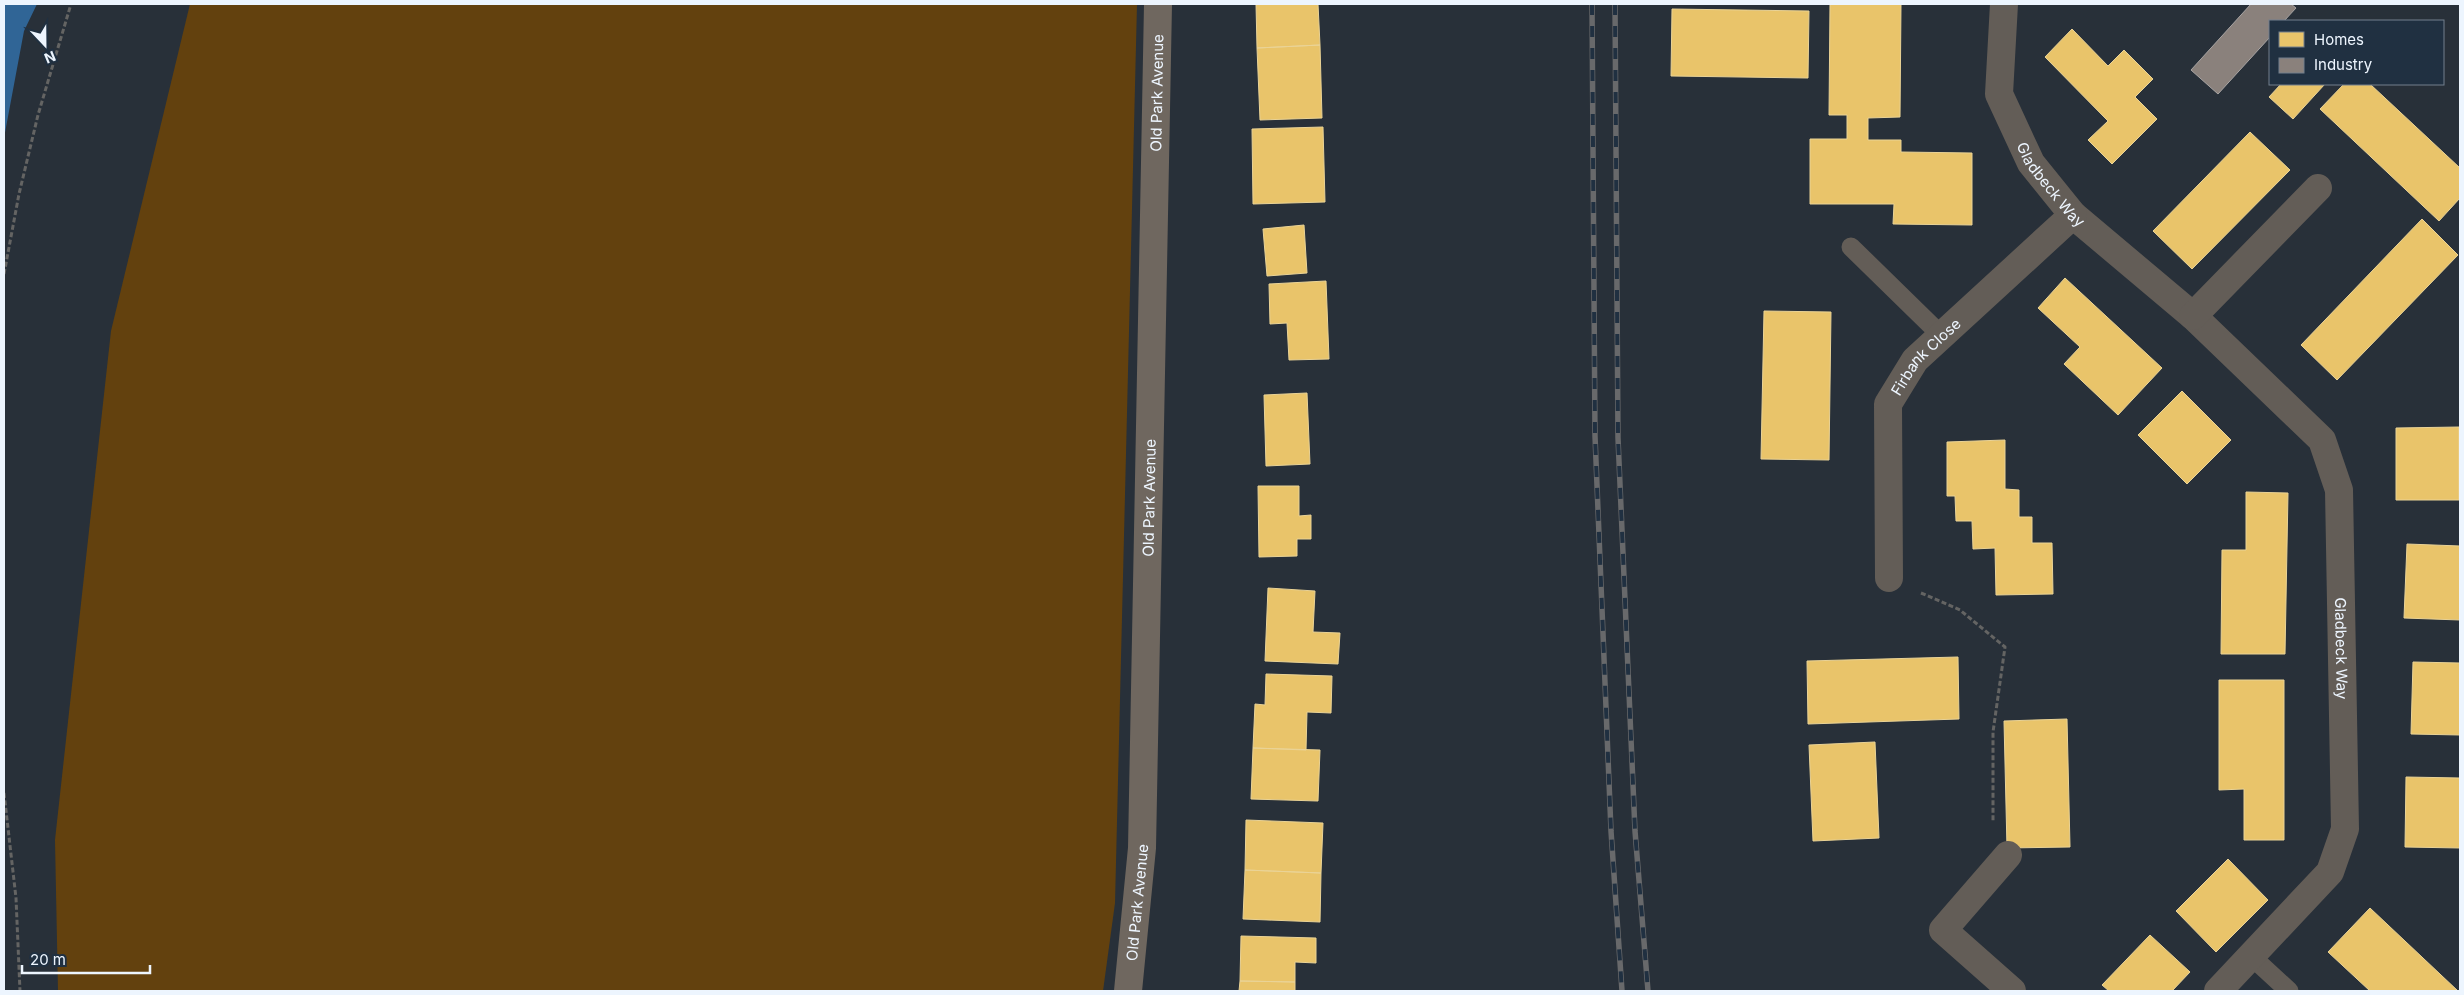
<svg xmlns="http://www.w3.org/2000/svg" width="2464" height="995" font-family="Inter,sans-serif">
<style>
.green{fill:#63410e}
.water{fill:#306596}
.homes{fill:#e9c46a;stroke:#ead396}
.industry{fill:#8a817c;stroke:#a8a4a3}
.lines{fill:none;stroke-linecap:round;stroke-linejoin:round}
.path{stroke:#646463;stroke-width:3;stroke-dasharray:5 2.5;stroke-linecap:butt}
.lane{stroke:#635d57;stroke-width:19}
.street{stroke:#635d57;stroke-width:28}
.secondary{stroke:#6f675f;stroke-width:28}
.rail-casing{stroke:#68696b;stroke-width:5.5}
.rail{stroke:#203041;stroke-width:4;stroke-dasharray:11;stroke-linecap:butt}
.labels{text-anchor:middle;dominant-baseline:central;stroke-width:5;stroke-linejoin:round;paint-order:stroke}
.street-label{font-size:15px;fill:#edf5fe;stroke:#203041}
</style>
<rect width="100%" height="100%" fill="#283039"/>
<path class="green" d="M 190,4 L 1137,4 L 1115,903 L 1103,991 L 58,991 L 55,840 L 111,331 Z"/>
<path class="water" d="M 4,4 L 37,4 L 24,31 L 4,138 Z
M 4,853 L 5,868 L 5,991 L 4,991 Z"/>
<path class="homes" d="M 1256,4 L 1318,4 L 1320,45 L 1257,48 Z
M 1830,4 L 1901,4 L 1900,117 L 1868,118 L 1868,140 L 1901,140 L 1901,152 L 1972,153 L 1972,225 L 1893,224 L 1894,204 L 1810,204 L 1810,139 L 1847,139 L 1847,115 L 1829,115 Z
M 1672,9 L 1809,11 L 1808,78 L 1671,76 Z
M 2072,29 L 2108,66 L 2124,50 L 2153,79 L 2135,97 L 2157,119 L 2112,164 L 2088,140 L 2108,121 L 2045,57 Z
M 1320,45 L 1322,118 L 1260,120 L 1257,48 Z
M 2281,84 L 2325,84 L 2293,119 L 2269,97 Z
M 2344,84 L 2370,84 L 2460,168 L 2460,198 L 2439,221 L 2320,109 Z
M 1323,127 L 1325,202 L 1253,204 L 1252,129 Z
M 2250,132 L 2290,170 L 2192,269 L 2153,231 Z
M 2422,219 L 2458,255 L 2337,380 L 2301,345 Z
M 1304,225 L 1307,273 L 1267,276 L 1263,229 Z
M 2065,278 L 2162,368 L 2118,415 L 2064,364 L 2080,347 L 2038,308 Z
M 1326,281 L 1329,359 L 1289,360 L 1287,323 L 1270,324 L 1269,284 Z
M 1764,311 L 1831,312 L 1829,460 L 1761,459 Z
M 2182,391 L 2231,440 L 2187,484 L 2138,435 Z
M 1307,393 L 1310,464 L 1266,466 L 1264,395 Z
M 2459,427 L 2459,500 L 2396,500 L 2396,428 Z
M 2005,440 L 2005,489 L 2019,490 L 2019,517 L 2032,517 L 2032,543 L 2052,543 L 2053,594 L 1996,595 L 1995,548 L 1973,549 L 1972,521 L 1956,521 L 1955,496 L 1947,496 L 1947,442 Z
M 1258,486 L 1299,486 L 1299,516 L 1311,515 L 1311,539 L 1297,539 L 1297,556 L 1259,557 Z
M 2246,492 L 2288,493 L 2285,654 L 2221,654 L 2222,550 L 2246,550 Z
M 2407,544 L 2460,546 L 2460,620 L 2404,618 Z
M 1268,588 L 1315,591 L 1313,632 L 1340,633 L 1338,664 L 1265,661 Z
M 1958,657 L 1959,719 L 1808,724 L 1807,661 Z
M 2413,662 L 2460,663 L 2460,735 L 2411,734 Z
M 1266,674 L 1332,676 L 1331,713 L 1307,712 L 1306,750 L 1253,748 L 1255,704 L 1265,705 Z
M 2219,680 L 2284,680 L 2284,840 L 2244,840 L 2244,789 L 2219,790 Z
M 2067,719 L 2070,847 L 2007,848 L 2004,721 Z
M 1875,742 L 1879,838 L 1813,841 L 1809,745 Z
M 1253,748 L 1320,750 L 1318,801 L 1251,799 Z
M 2406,777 L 2460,778 L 2460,848 L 2405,847 Z
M 1246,820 L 1323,823 L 1321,873 L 1245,870 Z
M 2228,859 L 2268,900 L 2216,952 L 2176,911 Z
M 1245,870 L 1321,873 L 1320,922 L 1243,919 Z
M 2370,908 L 2458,991 L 2370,991 L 2328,952 Z
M 2150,935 L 2190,972 L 2172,991 L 2109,991 L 2102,985 Z
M 1241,936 L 1316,938 L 1316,963 L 1295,962 L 1295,982 L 1240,981 Z
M 1240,981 L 1295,982 L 1295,991 L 1239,991 Z"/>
<path class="industry" d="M 2251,4 L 2291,4 L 2296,8 L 2284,21 L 2270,21 L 2270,37 L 2218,94 L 2191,70 Z"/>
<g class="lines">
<path class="path" d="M 4,274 L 19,194 L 38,115 L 71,4
M 1921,593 L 1960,610 L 2005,647 L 1993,732 L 1993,822
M 4,793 L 16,898 L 20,991"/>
<path class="lane" d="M 1851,247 L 1942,336
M 2251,956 L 2289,991"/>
<g class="street">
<path id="s1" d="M 2004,4 L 1999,94 L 2031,163 L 2073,215 L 2193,316 L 2322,440 L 2339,490 L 2345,829 L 2330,872 L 2218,991"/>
<path d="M 2193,316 L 2318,188"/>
<path id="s2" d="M 1889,578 L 1888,404 L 1915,360 L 2073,215"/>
<path d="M 2008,855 L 1943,930 L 2012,991"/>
</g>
<path class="secondary" id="s3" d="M 1128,991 L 1142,848 L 1158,4"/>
<g class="rail-casing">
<path id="rail" d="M 1592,4 L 1595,436 L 1611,831 L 1622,991
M 1615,4 L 1618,438 L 1635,831 L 1648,991"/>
</g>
<use href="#rail" class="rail"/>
</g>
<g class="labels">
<g class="street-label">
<text stroke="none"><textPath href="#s3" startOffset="899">Old Park Avenue</textPath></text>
<text stroke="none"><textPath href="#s1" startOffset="195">Gladbeck Way</textPath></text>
<text stroke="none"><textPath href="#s2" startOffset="235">Firbank Close</textPath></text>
<text stroke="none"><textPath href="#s3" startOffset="494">Old Park Avenue</textPath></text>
<text stroke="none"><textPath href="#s1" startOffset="780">Gladbeck Way</textPath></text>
<text stroke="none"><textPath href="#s3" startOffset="89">Old Park Avenue</textPath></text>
</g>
</g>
<rect width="2464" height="995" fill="none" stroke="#edf5fe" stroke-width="10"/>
<rect x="2269" y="20" width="175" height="65" fill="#203041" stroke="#727f8d"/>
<rect x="2279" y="32" width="25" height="15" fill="#e9c46a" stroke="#727f8d"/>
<text x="2314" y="45" font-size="15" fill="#edf5fe">Homes</text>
<rect x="2279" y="58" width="25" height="15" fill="#8a817c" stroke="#727f8d"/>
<text x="2314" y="70" font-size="15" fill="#edf5fe">Industry</text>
<g transform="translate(45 45) rotate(158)" stroke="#203041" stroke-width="4" paint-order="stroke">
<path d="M0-4L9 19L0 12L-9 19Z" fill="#edf5fe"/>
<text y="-8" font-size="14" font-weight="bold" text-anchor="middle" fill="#edf5fe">N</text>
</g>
<path d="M22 965v8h128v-8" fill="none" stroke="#edf5fe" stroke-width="2.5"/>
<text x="30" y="965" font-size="15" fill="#edf5fe" stroke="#203041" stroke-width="4" paint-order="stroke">20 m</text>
</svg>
